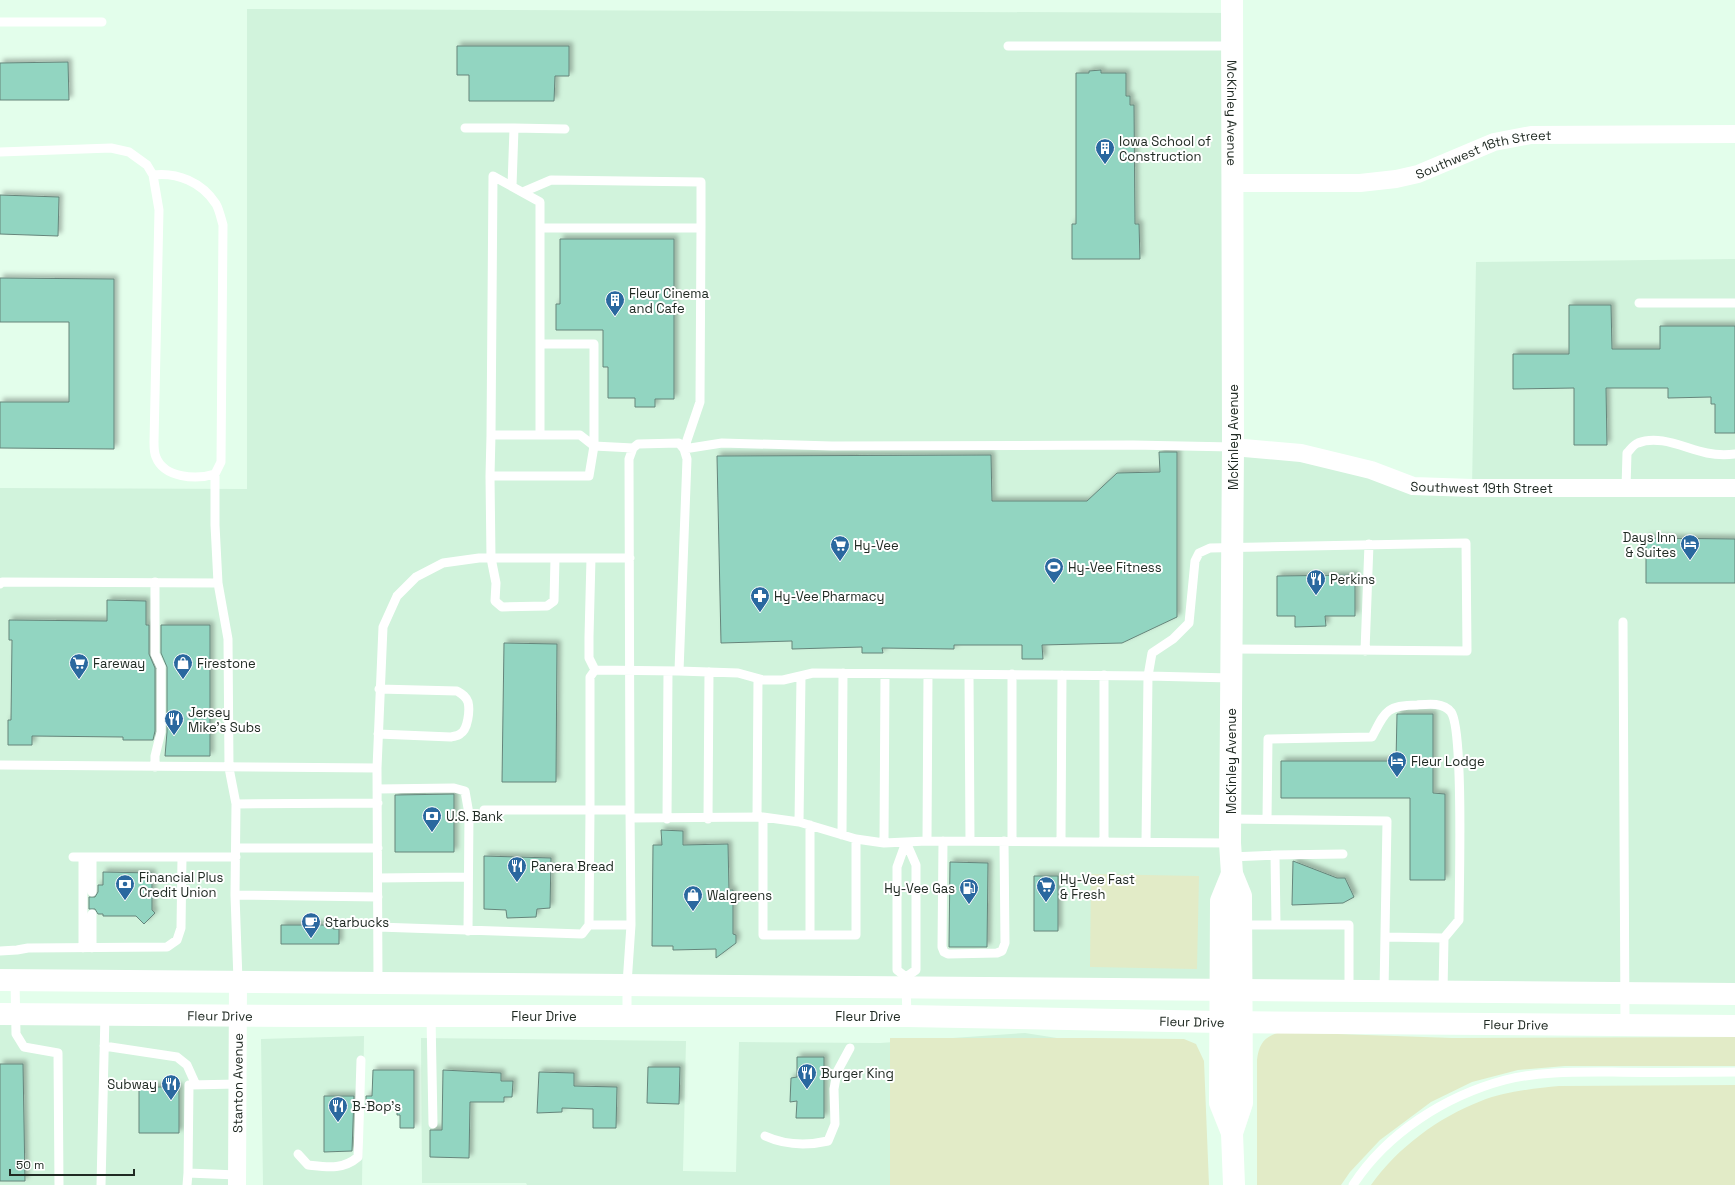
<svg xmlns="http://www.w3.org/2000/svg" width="1735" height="1185" font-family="'Space Grotesk',sans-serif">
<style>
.built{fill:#d1f3dc}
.green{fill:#e2ebc7}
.building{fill:#92d5c1;stroke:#66857b;filter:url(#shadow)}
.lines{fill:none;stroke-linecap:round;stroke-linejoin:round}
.lane{stroke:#fff;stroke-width:9}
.street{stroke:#fff;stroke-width:18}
.secondary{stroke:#fff;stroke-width:22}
.primary{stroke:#fff;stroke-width:22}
.labels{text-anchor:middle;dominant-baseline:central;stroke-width:4;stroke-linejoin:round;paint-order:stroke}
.street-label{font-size:13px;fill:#202a23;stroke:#fff}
.poi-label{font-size:13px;fill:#202a23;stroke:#fff;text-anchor:start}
</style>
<defs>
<filter id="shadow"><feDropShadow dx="3.5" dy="-3.5" stdDeviation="2" flood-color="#0004"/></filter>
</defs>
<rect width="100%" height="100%" fill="#e3feeb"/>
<path class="built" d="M 247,9 L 1232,13 L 1233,446 L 1472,488 L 1476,262 L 1735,259 L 1735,994 L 0,980 L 0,488 L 247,489 Z
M 0,1014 L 237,1016 L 237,1185 L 0,1185 Z
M 1025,1033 L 1076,1041 L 1202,1185 L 527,1185 L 526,1183 L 422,1183 L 421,1038 L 686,1041 L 683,1171 L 736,1172 L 739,1042 L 880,1043 Z
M 364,1036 L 362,1185 L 263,1185 L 261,1039 Z"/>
<path class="green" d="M 1091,874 L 1199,876 L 1197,969 L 1090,967 Z
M 1280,1032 L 1452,1038 L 1735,1037 L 1735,1066 L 1565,1066 L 1518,1070 L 1472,1082 L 1431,1102 L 1380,1140 L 1350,1172 L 1341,1185 L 1257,1185 L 1257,1060 C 1259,1044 1264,1037 1280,1032 Z
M 890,1038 L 1092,1038 L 1184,1039 L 1196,1044 L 1204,1061 L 1209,1185 L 890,1185 Z
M 1735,1085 L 1735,1185 L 1371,1185 C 1397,1148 1439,1117 1481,1101 C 1503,1092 1536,1088 1559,1086 Z"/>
<path class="building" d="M 457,46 L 569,46 L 569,76 L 555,76 L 554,101 L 469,101 L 469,75 L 457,75 Z
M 68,62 L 69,100 L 0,100 L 0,63 Z
M 1101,70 L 1101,73 L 1126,73 L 1126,96 L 1130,96 L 1130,105 L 1134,105 L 1135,224 L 1139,224 L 1140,259 L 1072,259 L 1072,224 L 1076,224 L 1076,73 L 1089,73 L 1089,71 Z
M 0,195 L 59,197 L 58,236 L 0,234 Z
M 560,239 L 674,239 L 674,399 L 655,399 L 655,407 L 635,407 L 635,398 L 608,398 L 608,367 L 603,367 L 603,330 L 556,330 L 556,304 L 560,304 Z
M 0,278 L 114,279 L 114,449 L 0,448 L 0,402 L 69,402 L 69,322 L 0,322 Z
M 1569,305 L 1611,305 L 1612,349 L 1660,349 L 1660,326 L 1735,326 L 1735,433 L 1715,433 L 1715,404 L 1711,404 L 1711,397 L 1668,398 L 1668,388 L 1606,388 L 1607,445 L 1574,445 L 1574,388 L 1513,389 L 1513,354 L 1569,354 Z
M 1159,452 L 1177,452 L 1177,617 L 1122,643 L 1042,645 L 1043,659 L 1022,659 L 1022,645 L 954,645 L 954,649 L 882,648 L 883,653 L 862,653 L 862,647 L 792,649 L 792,641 L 721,643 L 717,456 L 991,455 L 992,501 L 1087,501 L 1117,473 L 1160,472 Z
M 1646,538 L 1735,539 L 1735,583 L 1646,583 Z
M 1355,575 L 1355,616 L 1325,616 L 1326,626 L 1295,627 L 1295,616 L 1277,616 L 1277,576 Z
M 107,600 L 146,601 L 146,625 L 149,625 L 149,654 L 155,668 L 155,731 L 153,740 L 123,740 L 123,737 L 32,736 L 32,745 L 8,745 L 8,720 L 11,720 L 12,640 L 9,640 L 9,620 L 107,621 Z
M 161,625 L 210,625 L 210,756 L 165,756 L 167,732 L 167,667 L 161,653 Z
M 504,643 L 557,644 L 556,782 L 502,782 Z
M 1397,714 L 1433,714 L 1433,793 L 1445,794 L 1445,880 L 1410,880 L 1410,798 L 1281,798 L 1281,761 L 1396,761 Z
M 454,794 L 454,852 L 395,852 L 395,795 Z
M 661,830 L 683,831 L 683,845 L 728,844 L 729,890 L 733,890 L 733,934 L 736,935 L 736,943 L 716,958 L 716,949 L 673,950 L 673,946 L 652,946 L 653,845 L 662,845 Z
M 484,856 L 551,858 L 550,908 L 537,909 L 536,917 L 507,918 L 506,910 L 484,909 Z
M 1293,861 L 1337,878 L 1345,878 L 1354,897 L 1343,903 L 1292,905 Z
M 950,862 L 988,863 L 987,947 L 949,947 Z
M 103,872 L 152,873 L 152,910 L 155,913 L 144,924 L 136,916 L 103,916 L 103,914 L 98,914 L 95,909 L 89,909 L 89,897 L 95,897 L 98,892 L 98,885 L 103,885 Z
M 1034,876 L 1058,876 L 1058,931 L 1034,931 Z
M 281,925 L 333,925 L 333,929 L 339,929 L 339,944 L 281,944 Z
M 797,1057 L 824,1057 L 824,1118 L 796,1118 L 797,1101 L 790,1102 L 791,1078 L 797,1077 Z
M 0,1064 L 23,1064 L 25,1181 L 0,1181 Z
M 648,1067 L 680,1067 L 679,1104 L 647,1103 Z
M 373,1070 L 414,1070 L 414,1128 L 400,1128 L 400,1115 L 397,1115 L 397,1108 L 366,1108 L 366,1096 L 372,1096 Z
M 443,1070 L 501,1073 L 501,1081 L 513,1081 L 512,1097 L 504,1097 L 504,1102 L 470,1102 L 469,1158 L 430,1157 L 430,1130 L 442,1130 Z
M 539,1072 L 574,1073 L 574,1086 L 617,1087 L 616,1128 L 593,1128 L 593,1109 L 562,1108 L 562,1112 L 537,1113 Z
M 139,1087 L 179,1087 L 179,1133 L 139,1133 Z
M 324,1096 L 354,1096 L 352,1151 L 324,1152 Z"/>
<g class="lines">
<path class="lane" d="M 0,22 L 102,22
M 1008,46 L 1232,46
M 465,128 L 514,128 L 512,186
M 514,128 L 565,129
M 0,152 L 111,148 L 129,152 L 147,165 L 153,175 L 159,210 L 154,442 C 154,447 154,453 156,457 C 164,478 196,480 215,474 L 221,462 L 223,225 C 221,218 219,209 216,204 C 202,182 177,172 153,175
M 523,192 L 551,180 L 701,182 L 701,228
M 540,228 L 701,228 L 700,402 L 684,449 L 722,443 L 832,446 L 1133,445 L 1233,447
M 1639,303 L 1735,303
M 540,344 L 594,344 L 594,446 L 589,476 L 490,476 L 491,435 L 580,435 L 594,446 L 633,448
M 491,435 L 493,176 L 540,202 L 540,435
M 215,474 L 215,525 L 218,583 L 228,639 L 229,768 L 236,804 L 235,895 L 238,981
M 490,476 L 491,558 L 496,583 L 495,601 L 502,607 L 547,606 L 554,601 L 555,558
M 1626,488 L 1627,453 C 1630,450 1634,444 1638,443 C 1660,434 1686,449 1707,453 C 1717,455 1726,455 1735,454
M 591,558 L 589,637 L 589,658 L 595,670
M 0,584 L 2,582 L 218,583
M 1623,622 L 1625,1025
M 1365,651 L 1369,544
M 679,671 L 738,673 L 763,680 L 783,680 L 813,673 L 1148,676 L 1152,653 L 1173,639 L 1189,623 L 1195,561 L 1199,553 L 1210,548 L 1466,543 L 1467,651 L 1232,649
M 1012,674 L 1012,841
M 969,675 L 970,841
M 378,734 L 451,737 C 454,736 458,736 460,734 C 468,730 470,710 468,702 C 466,696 462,694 457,691 L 379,689
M 0,765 L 377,768 L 378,982
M 155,767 L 155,756 L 161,732 L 161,667 L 155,654 L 155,582
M 377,768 L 383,627 L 397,596 L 416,577 L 443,563 L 479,558 L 630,558
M 378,789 L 454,788 L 465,791 L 469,814 L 468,931
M 236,804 L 378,803
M 484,810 L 590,810 L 590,677 L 595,670 L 679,671 L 687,459 L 684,449 L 679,443 L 638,444 L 633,448 L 629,459 L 630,810
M 757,817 L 758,679
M 763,817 L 763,935 L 856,935 L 856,839
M 630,818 L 763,817 L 799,822 L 856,839 L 884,843 L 927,841 L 1230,843
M 667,819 L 668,671
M 708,819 L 709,672
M 1230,819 L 1387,821 L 1384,991
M 1267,819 L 1268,739 L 1372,737 C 1385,712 1386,705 1417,705 C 1428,704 1443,702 1451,712 C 1464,730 1459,888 1459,920 L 1444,938 L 1443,992
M 799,822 L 801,677
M 842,835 L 843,673
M 927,841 L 928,674
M 943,841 L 942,947 L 944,952 L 948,954 L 997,953 L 1002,951 L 1005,943 L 1004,841
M 1061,841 L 1062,675
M 906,842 L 916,865 L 916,970 L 906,977 L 897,970 L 897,867 Z
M 1104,842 L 1104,675
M 1146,842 L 1148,676 L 1231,678
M 884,843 L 885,674
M 236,848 L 378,848
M 73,857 L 182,857
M 83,857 L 83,948
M 1231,857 L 1275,855
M 378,878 L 468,877
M 92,892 L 92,857
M 235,895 L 378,897
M 92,914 L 92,948
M 589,925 L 590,810 L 630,810 L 631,925
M 1241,925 L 1349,925 L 1349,991
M 1276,925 L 1275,855 L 1343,854
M 378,927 L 582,934 L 589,925 L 631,925 L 627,984 L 627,1016
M 810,935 L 810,825
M 1385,937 L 1444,938
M 0,951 L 17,950 L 28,948 L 167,947 L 177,940 L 181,928 L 182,857 L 236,857
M 15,980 L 16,1034 L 24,1047 L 58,1053 L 59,1185
M 906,986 L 907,1016
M 431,1016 L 433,1124
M 104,1046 L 177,1057 L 187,1065 L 196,1085
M 765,1136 C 785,1145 806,1146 828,1141 L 835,1124 L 834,1089 L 837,1072 L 850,1048
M 298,1154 L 308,1165 C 327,1167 343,1170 358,1157 L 361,1060
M 237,1175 L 188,1173 L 189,1085 L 238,1084
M 101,1185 L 105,1014
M 187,1185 L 188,1173
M 1353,1185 C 1387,1133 1445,1096 1505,1080 C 1540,1071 1578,1072 1613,1072 C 1654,1073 1694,1072 1735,1072"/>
<g class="street">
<path id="s1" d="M 1232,183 L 1360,183 L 1396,179 L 1418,174 L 1494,142 L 1531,135 L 1735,134"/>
<path id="s2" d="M 1233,447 L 1301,453 L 1371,470 L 1413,486 L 1472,488 L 1735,488"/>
<path id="s3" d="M 237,1185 L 238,981"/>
</g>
<g class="secondary">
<path id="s4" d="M 1232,0 L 1233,447 L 1230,843 L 1232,874 L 1241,896 L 1242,1103 L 1232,1133"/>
<path d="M 1232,874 L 1221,901 L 1220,1103 L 1232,1133 L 1234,1185"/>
</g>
<g class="primary">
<path d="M 0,980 L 1735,994"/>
<path id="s5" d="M 0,1014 L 298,1016 L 907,1016 L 1221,1022 L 1735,1026"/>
</g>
</g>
<defs>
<g id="building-pin" transform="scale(1)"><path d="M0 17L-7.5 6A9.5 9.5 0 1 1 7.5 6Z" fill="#2a689f" stroke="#fff"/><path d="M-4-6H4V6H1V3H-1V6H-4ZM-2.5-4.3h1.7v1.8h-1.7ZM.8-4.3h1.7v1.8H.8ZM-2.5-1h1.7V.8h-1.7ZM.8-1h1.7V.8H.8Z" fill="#fff"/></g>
<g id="hotel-pin" transform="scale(1)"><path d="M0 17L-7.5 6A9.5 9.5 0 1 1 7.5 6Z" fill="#2a689f" stroke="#fff"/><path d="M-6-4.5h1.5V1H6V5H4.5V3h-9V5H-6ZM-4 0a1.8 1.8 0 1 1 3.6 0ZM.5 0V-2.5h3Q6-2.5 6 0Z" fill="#fff"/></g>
<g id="supermarket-pin" transform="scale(1)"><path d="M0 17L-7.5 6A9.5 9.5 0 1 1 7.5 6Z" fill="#2a689f" stroke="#fff"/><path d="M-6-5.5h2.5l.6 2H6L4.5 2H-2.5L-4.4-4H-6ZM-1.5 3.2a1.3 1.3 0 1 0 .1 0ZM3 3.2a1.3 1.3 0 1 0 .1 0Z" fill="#fff"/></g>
<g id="stadium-pin" transform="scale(1)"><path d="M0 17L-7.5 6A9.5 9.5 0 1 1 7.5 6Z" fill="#2a689f" stroke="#fff"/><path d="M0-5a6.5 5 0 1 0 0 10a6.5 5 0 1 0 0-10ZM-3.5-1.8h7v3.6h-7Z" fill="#fff"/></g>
<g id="restaurant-pin" transform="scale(1)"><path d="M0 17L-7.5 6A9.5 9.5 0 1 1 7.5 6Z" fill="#2a689f" stroke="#fff"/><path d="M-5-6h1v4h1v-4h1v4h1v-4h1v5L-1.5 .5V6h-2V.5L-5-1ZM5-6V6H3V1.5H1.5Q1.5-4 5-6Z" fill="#fff"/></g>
<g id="pharmacy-pin" transform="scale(1)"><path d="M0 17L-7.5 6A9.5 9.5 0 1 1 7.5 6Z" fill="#2a689f" stroke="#fff"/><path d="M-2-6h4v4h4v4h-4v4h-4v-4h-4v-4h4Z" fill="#fff"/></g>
<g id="shop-pin" transform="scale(1)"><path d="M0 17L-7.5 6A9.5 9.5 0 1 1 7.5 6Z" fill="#2a689f" stroke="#fff"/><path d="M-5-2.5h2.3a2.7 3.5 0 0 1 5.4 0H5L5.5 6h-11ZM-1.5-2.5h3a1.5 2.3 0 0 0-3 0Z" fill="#fff"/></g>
<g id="bank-pin" transform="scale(1)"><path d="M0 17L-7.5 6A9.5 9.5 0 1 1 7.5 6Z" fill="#2a689f" stroke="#fff"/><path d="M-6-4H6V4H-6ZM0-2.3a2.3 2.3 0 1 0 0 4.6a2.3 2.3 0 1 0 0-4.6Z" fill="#fff"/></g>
<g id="fuel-pin" transform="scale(1)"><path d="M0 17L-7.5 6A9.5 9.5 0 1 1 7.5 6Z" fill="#2a689f" stroke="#fff"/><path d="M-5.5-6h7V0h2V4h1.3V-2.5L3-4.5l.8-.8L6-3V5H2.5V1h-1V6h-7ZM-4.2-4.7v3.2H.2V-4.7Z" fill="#fff"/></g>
<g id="cafe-pin" transform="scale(1)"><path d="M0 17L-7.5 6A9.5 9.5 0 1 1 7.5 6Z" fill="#2a689f" stroke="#fff"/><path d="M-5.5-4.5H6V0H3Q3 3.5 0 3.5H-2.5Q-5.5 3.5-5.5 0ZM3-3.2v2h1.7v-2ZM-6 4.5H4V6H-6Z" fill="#fff"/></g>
</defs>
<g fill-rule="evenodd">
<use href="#building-pin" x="1105" y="148"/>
<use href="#building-pin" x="615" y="300"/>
<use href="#hotel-pin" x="1690" y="544"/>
<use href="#supermarket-pin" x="840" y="545"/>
<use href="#stadium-pin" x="1054" y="567"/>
<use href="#restaurant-pin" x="1316" y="579"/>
<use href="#pharmacy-pin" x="760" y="596"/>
<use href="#supermarket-pin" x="79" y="663"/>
<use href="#shop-pin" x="183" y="663"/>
<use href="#restaurant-pin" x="174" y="719"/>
<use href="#hotel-pin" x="1397" y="761"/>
<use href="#bank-pin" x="432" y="816"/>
<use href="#restaurant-pin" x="517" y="866"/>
<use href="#bank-pin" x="125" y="884"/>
<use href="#supermarket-pin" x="1046" y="886"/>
<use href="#fuel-pin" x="969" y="888"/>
<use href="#shop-pin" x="693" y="895"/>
<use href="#cafe-pin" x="311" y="922"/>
<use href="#restaurant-pin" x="807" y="1073"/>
<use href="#restaurant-pin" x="171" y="1084"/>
<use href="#restaurant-pin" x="338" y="1106"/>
</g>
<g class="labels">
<g class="street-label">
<text stroke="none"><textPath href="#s4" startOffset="113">McKinley Avenue</textPath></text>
<text stroke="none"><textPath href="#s1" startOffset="256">Southwest 18th Street</textPath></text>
<text transform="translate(1233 437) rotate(-90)">McKinley Avenue</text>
<text stroke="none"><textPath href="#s2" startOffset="254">Southwest 19th Street</textPath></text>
<text transform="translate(1231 761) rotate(-90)">McKinley Avenue</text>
<text stroke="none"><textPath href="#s5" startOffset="220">Fleur Drive</textPath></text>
<text stroke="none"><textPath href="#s5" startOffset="544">Fleur Drive</textPath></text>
<text stroke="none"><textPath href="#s5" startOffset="868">Fleur Drive</textPath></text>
<text stroke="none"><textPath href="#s5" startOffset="1192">Fleur Drive</textPath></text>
<text stroke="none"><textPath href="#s5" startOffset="1516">Fleur Drive</textPath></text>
<text stroke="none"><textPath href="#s3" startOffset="102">Stanton Avenue</textPath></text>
</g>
<g class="poi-label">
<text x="1119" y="141">Iowa School of<tspan x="1119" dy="15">Construction</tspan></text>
<text x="629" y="293">Fleur Cinema<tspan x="629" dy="15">and Cafe</tspan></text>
<text x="1676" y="537" text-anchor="end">Days Inn<tspan x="1676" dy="15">&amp; Suites</tspan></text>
<text x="854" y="545">Hy-Vee</text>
<text x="1068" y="567">Hy-Vee Fitness</text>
<text x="1330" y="579">Perkins</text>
<text x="774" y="596">Hy-Vee Pharmacy</text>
<text x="93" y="663">Fareway</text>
<text x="197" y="663">Firestone</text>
<text x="188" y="712">Jersey<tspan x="188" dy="15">Mike's Subs</tspan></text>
<text x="1411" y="761">Fleur Lodge</text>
<text x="446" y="816">U.S. Bank</text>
<text x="531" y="866">Panera Bread</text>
<text x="139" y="877">Financial Plus<tspan x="139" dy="15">Credit Union</tspan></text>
<text x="1060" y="879">Hy-Vee Fast<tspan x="1060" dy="15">&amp; Fresh</tspan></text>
<text x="955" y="888" text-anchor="end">Hy-Vee Gas</text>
<text x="707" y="895">Walgreens</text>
<text x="325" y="922">Starbucks</text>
<text x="821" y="1073">Burger King</text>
<text x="157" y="1084" text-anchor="end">Subway</text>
<text x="352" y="1106">B-Bop's</text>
</g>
</g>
<path d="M10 1169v6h124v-6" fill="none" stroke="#202a23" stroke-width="2"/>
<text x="16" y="1169" font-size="12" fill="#202a23" stroke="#ffffff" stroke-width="3" paint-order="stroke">50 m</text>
</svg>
